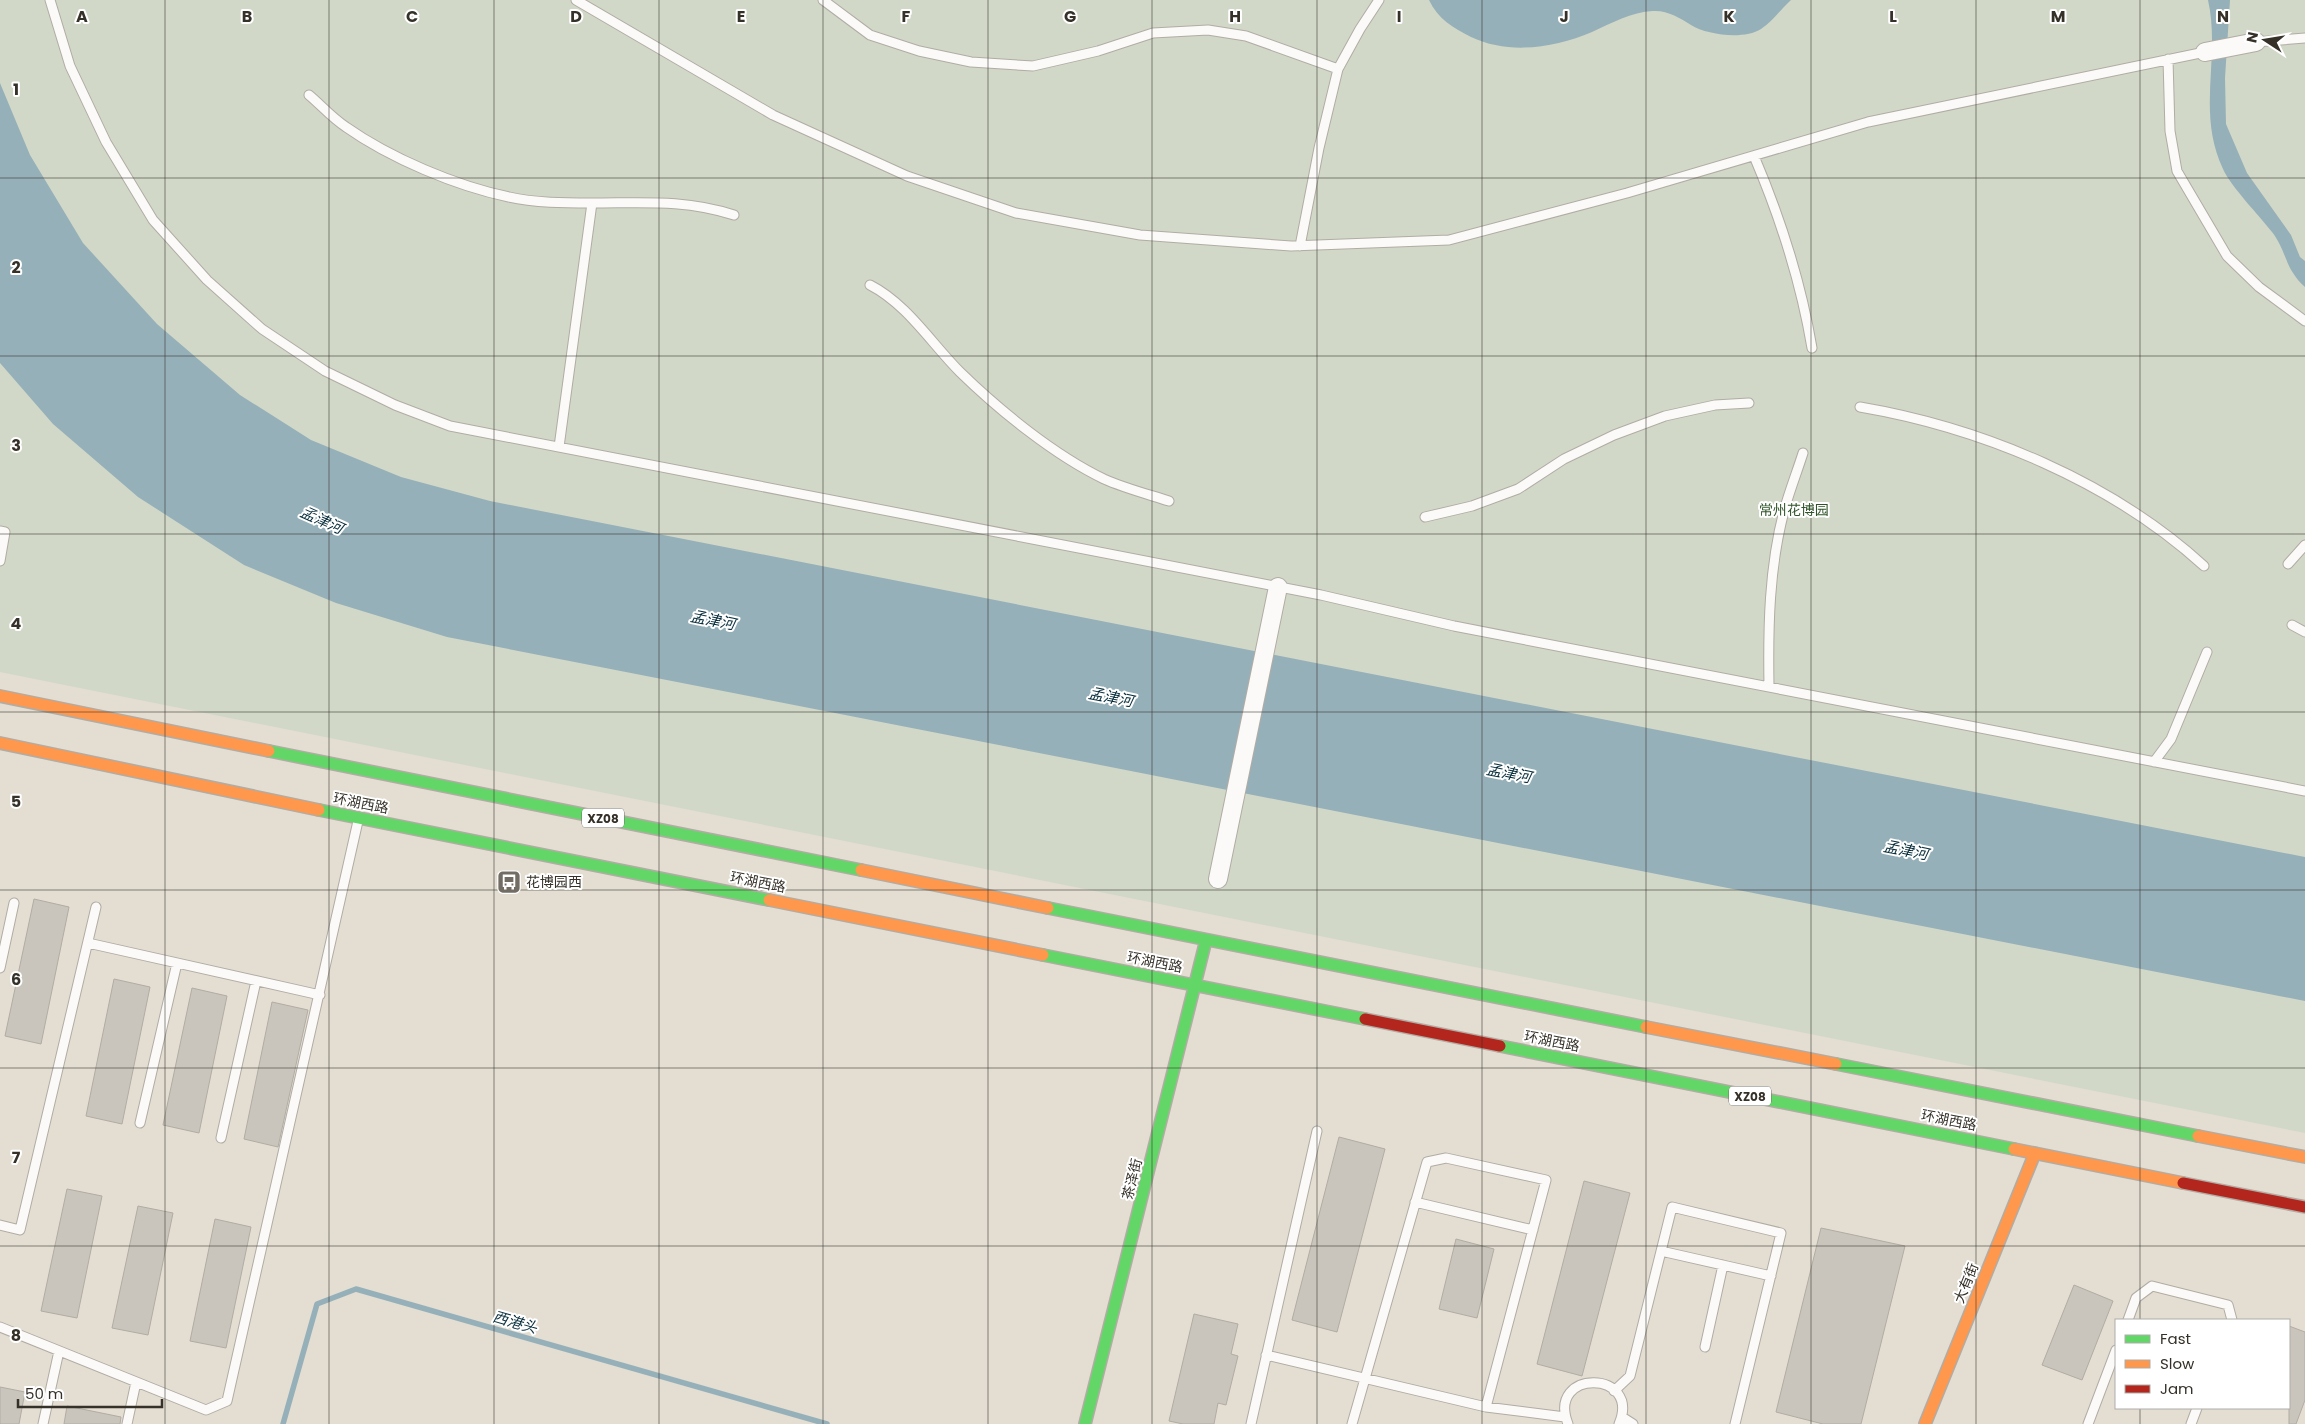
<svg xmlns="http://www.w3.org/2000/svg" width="2305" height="1424" font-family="Poppins,'Noto Sans SC',sans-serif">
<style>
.green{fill:#d1d8c8}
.water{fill:#96b0b9}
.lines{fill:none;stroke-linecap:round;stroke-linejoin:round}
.stream{stroke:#96b0b9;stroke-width:5.5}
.building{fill:#cac5bc;stroke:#b1aca4}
.lane-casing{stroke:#b1aca4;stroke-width:11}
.street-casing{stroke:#b1aca4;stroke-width:20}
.fast-casing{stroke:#b1aca4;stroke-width:14}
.slow-casing{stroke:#b1aca4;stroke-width:14}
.jam-casing{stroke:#b1aca4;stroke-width:14}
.lane{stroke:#fbfaf8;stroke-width:9}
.street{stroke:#fbfaf8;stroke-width:18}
.fast{stroke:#63d668;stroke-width:11}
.slow{stroke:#ff974d;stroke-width:11}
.jam{stroke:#b3261e;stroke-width:11}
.grid{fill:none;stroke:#353129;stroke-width:1;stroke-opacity:0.55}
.labels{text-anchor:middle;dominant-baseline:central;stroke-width:4;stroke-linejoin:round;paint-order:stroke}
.shield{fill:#fff;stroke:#726f69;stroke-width:1}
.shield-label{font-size:12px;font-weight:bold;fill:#353129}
.park-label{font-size:14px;fill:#305429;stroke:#fff}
.street-label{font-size:14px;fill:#353129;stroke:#fff}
.poi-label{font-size:14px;fill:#353129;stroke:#fff;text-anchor:start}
.water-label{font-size:15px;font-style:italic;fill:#082e3c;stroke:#fff}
.grid-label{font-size:16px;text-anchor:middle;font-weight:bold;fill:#353129;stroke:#fff;stroke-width:4;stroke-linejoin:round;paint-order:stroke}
</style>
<rect width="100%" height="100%" fill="#e3ddd2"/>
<path class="green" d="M 0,0 L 2305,0 L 2305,1133 L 0,672 Z"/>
<path class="water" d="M 1429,0 L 1791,0 C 1781,9 1772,22 1761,29 C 1744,40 1707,35 1691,25 C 1680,18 1667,10 1653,11 C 1631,12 1612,23 1592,32 C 1554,48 1509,55 1471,37 C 1453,28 1438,19 1429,0 Z
M 2208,0 L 2230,0 L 2225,78 L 2226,124 L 2247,173 L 2291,235 L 2300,257 L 2305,261 L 2305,287 C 2284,268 2287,251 2272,232 C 2259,215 2231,187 2223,169 C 2196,112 2221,58 2208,0 Z
M 0,83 L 30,155 L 83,243 L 157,324 L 240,395 L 311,440 L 401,477 L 490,501 L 2305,857 L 2305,1001 L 447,637 L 336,603 L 244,565 L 138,497 L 53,424 L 0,363 Z"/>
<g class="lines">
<path class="stream" d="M 283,1424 L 317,1304 L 356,1289 L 827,1424"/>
</g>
<path class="building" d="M 34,899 L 69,907 L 41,1044 L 5,1036 Z
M 114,979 L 150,987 L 122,1124 L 86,1116 Z
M 192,988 L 227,996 L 199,1133 L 163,1125 Z
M 272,1002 L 308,1010 L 278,1147 L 244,1139 Z
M 1339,1137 L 1385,1149 L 1337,1332 L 1292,1320 Z
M 1584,1181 L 1630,1193 L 1582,1376 L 1537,1364 Z
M 67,1189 L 102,1196 L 77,1318 L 41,1311 Z
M 138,1206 L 173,1213 L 148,1335 L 112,1328 Z
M 215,1219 L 251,1227 L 226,1348 L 190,1341 Z
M 1821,1228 L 1905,1246 L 1861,1424 L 1823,1424 L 1776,1412 Z
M 1456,1239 L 1494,1249 L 1477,1318 L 1439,1309 Z
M 2074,1285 L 2113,1301 L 2082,1380 L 2042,1365 Z
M 1194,1314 L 1238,1324 L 1231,1354 L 1238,1356 L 1226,1405 L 1218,1403 L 1214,1424 L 1183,1424 L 1169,1421 Z
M 2289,1326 L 2305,1332 L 2305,1400 L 2296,1424 L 2289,1424 Z
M 0,1387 L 25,1392 L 19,1424 L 0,1424 Z
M 67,1406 L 121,1417 L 120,1424 L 64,1424 Z"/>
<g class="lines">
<g class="lane-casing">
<path id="lane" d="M 50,0 L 70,66 L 106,142 L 153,220 L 207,280 L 262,329 L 325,371 L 395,405 L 450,426 L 1321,595 L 1454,626 L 2305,791
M 576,0 L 773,115 L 907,176 L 1016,213 L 1140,235 L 1291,246 L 1449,240 L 1627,193 L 1868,122 L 2205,52
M 823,0 L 870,35 L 919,51 L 971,62 L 1033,66 L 1098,51 L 1153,33 L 1208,30 L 1246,36 L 1338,69
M 2256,42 L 2305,38
M 2168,59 L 2170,131 L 2177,171 L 2227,256 L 2259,287 L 2305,321
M 309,95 C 321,105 332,118 346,127 C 390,158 456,186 509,197 C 535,203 565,203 592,203 C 642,203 685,199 734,215
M 1754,156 C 1780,217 1801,283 1812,348
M 1300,246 L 1319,148 L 1338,69 L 1360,29 L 1379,0
M 870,285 C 907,304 931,343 960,372 C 999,410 1054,455 1104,479 C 1124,488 1147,494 1169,501
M 1860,407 C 1983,428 2112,482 2204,566
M 559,447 L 592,203
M 1425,517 L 1472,506 L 1518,489 L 1564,459 L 1614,435 L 1665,416 L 1715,405 L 1749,403
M 0,531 L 5,532 L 0,561
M 2288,564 L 2305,545
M 2292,625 L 2305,632
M 1769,686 C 1768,628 1769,568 1784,511 C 1789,492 1797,472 1803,453
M 2154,762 L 2171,739 L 2207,652
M 88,943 L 320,995
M 0,968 L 14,903
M 140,1123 L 177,963
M 221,1138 L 256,981
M 1415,1202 L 1533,1230
M 0,1225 L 20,1230 L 96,907
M 1661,1251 L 1771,1276
M 2128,1320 L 2136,1298 L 2152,1286 L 2228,1305 L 2232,1320
M 0,1327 L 206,1410 L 227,1401 L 358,821
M 1705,1347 L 1723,1265
M 1266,1355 L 1486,1407 L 1565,1417
M 1614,1391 L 1630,1376 L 1672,1207 L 1781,1233 L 1735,1424
M 1622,1417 L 1633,1424
M 43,1424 L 59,1351
M 127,1424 L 136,1382
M 1251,1424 L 1317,1131
M 1352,1424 L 1427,1162 L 1446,1158 L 1546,1180 L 1486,1407
M 1568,1424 C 1546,1368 1642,1370 1619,1424
M 2088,1424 L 2116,1350
M 2191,1424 L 2197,1408"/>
</g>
<g class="street-casing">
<path id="street" d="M 2205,52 L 2256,42
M 1218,879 L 1278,587"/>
</g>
<g class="fast-casing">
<path id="fast" d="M 269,751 L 861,870
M 319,810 L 769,900
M 1048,908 L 1646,1027
M 1043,955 L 1365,1019
M 1500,1046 L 2014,1149
M 1836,1064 L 2198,1136
M 1085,1424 L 1206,940"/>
</g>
<g class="slow-casing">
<path id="slow" d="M 0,696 L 269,751
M 0,743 L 319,810
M 861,870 L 1048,908
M 769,900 L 1043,955
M 1646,1027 L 1836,1064
M 2198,1136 L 2305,1157
M 2014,1149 L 2183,1183
M 1925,1424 L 2035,1153"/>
</g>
<g class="jam-casing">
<path id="jam" d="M 1365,1019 L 1500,1046
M 2183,1183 L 2305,1207"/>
</g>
<use href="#lane" class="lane"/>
<use href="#street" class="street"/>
<use href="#fast" class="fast"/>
<use href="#slow" class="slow"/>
<use href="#jam" class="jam"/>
</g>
<path class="grid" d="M 165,0 L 165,1424M 329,0 L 329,1424M 494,0 L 494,1424M 659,0 L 659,1424M 823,0 L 823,1424M 988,0 L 988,1424M 1152,0 L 1152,1424M 1317,0 L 1317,1424M 1482,0 L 1482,1424M 1646,0 L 1646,1424M 1811,0 L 1811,1424M 1976,0 L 1976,1424M 2140,0 L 2140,1320M 0,178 L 2305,178M 0,356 L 2305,356M 0,534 L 2305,534M 0,712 L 2305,712M 0,890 L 2305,890M 0,1068 L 2305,1068M 0,1246 L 2305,1246M 2140,1408 L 2140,1424"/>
<defs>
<g id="bus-square" transform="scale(1.25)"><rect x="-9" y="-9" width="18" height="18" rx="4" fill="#726d64" stroke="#fff"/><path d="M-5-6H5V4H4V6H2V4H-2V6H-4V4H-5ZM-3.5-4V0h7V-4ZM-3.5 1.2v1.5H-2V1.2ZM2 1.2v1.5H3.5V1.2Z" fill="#fff"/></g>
</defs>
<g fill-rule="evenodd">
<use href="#bus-square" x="509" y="882"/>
</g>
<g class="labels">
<g class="shield">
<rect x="582" y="808.5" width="42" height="19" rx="4"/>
<rect x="1729" y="1086.5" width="42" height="19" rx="4"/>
</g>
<g class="shield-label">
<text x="603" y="818">XZ08</text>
<text x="1750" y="1096">XZ08</text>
</g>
<g class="park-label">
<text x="1794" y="510">常州花博园</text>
</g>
<g class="street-label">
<text transform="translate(361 803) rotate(11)">环湖西路</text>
<text transform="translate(758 882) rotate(11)">环湖西路</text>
<text transform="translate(1155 962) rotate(11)">环湖西路</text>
<text transform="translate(1552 1041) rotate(11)">环湖西路</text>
<text transform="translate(1949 1120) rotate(11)">环湖西路</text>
<text transform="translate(1132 1179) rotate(-76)">茶泽街</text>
<text transform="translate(1966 1283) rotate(-68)">大有街</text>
</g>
<g class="poi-label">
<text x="526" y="882">花博园西</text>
</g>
<g class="water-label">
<text transform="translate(322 520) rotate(24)">孟津河</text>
<text transform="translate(713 620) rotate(11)">孟津河</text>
<text transform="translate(1111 697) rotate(11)">孟津河</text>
<text transform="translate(1509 773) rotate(11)">孟津河</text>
<text transform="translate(1906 850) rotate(11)">孟津河</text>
<text transform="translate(515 1322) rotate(16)">西港头</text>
</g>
</g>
<g class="grid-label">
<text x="82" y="22">A</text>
<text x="247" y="22">B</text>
<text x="412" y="22">C</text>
<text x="576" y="22">D</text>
<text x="741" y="22">E</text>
<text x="906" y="22">F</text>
<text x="1070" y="22">G</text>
<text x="1235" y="22">H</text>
<text x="1399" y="22">I</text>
<text x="1564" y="22">J</text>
<text x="1729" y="22">K</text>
<text x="1893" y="22">L</text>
<text x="2058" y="22">M</text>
<text x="2223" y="22">N</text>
<text x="16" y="95">1</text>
<text x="16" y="273">2</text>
<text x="16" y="451">3</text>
<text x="16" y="629">4</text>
<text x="16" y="807">5</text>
<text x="16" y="985">6</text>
<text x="16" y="1163">7</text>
<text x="16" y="1341">8</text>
</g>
<rect x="2115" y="1319" width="175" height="90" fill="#ffffff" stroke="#aeada9"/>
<rect x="2125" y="1335" width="25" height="8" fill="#63d668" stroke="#aeada9"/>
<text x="2160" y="1344" font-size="15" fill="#353129">Fast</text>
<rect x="2125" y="1360" width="25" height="8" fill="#ff974d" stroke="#aeada9"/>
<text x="2160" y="1369" font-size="15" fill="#353129">Slow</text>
<rect x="2125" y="1385" width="25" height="8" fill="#b3261e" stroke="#aeada9"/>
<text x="2160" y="1394" font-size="15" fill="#353129">Jam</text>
<g transform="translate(2265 40) rotate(282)" stroke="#ffffff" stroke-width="4" paint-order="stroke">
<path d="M0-4L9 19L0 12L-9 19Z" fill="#353129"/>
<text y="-8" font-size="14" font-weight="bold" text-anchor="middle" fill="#353129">N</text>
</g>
<path d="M18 1399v8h144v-8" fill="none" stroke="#353129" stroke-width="2.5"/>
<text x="25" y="1399" font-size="15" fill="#353129" stroke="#ffffff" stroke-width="4" paint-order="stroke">50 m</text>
</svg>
